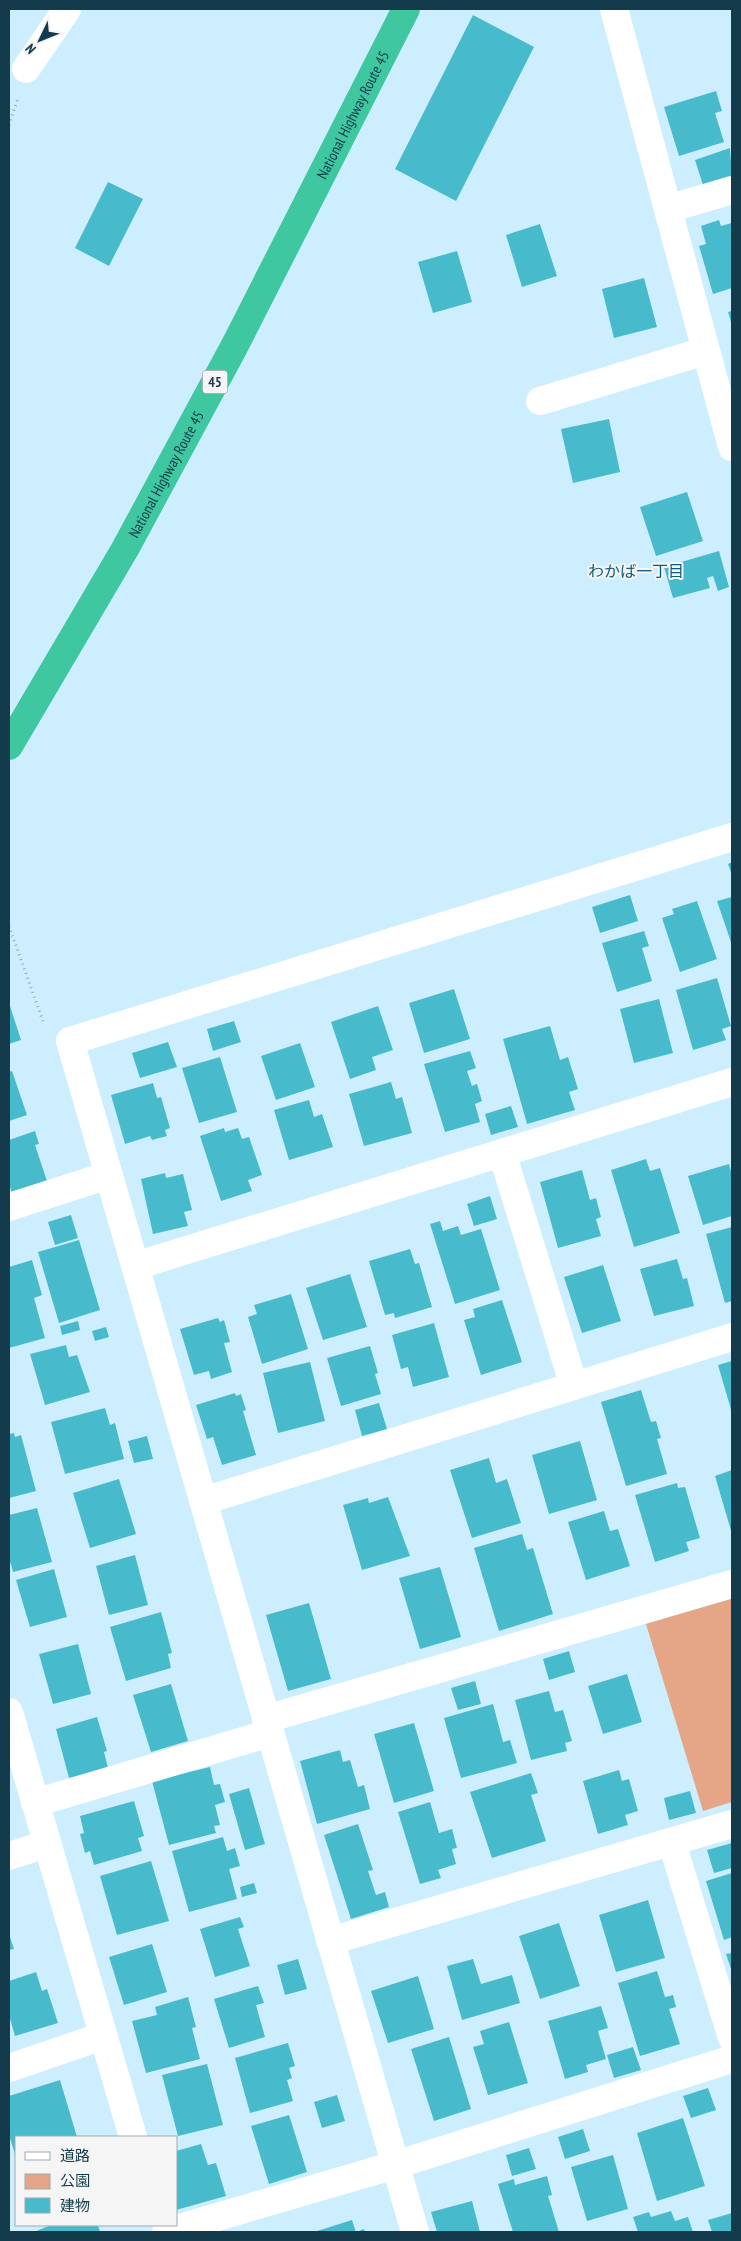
<svg xmlns="http://www.w3.org/2000/svg" width="741" height="2241" font-family="'PT Sans Narrow','Noto Sans JP',sans-serif">
<style>
.green{fill:#e4a686}
.building{fill:#47bbcc}
.lines{fill:none;stroke-linecap:round;stroke-linejoin:round}
.path{stroke:#8baebf;stroke-width:3;stroke-dasharray:1 4;stroke-linecap:butt}
.minor{stroke:#fff;stroke-width:28}
.highway{stroke:#3fc79f;stroke-width:28}
.labels{text-anchor:middle;dominant-baseline:central;stroke-width:4;stroke-linejoin:round;paint-order:stroke}
.shield{fill:#f5f5f5;stroke:#58737f;stroke-width:1}
.shield-label{font-size:14px;font-weight:bold;fill:#143b4c}
.street-label{font-size:15px;fill:#143b4c;stroke:#f5f5f5}
.neighbourhood-label{font-size:16px;fill:#0e5d7a;stroke:#f5f5f5}
</style>
<rect width="100%" height="100%" fill="#cdeeff"/>
<path class="green" d="M 732,1598 L 732,1802 L 703,1811 L 646,1624 Z"/>
<path class="building" d="M 473,15 L 534,47 L 456,201 L 395,169 Z
M 716,91 L 722,111 L 715,113 L 724,142 L 679,156 L 664,107 Z
M 730,148 L 732,176 L 703,185 L 695,160 Z
M 108,182 L 143,199 L 109,266 L 75,248 Z
M 719,220 L 721,226 L 732,223 L 732,288 L 713,294 L 699,246 L 706,244 L 701,226 Z
M 540,224 L 557,276 L 522,287 L 506,235 Z
M 457,251 L 472,302 L 433,313 L 418,262 Z
M 644,278 L 657,327 L 614,338 L 602,289 Z
M 732,311 L 732,325 L 728,312 Z
M 609,419 L 620,472 L 573,483 L 561,429 Z
M 687,492 L 703,541 L 656,556 L 640,507 Z
M 719,551 L 729,587 L 718,591 L 713,576 L 707,578 L 710,588 L 673,598 L 664,567 Z
M 732,862 L 732,875 L 728,864 Z
M 630,895 L 638,921 L 600,933 L 592,907 Z
M 732,897 L 732,945 L 717,901 Z
M 697,901 L 717,959 L 680,972 L 662,918 L 674,914 L 672,909 Z
M 644,931 L 649,946 L 642,948 L 652,981 L 617,992 L 602,943 Z
M 717,978 L 731,1026 L 722,1029 L 726,1040 L 693,1050 L 676,990 Z
M 454,989 L 470,1039 L 424,1053 L 409,1003 Z
M 659,999 L 673,1053 L 634,1063 L 620,1009 Z
M 9,1003 L 21,1040 L 9,1044 Z
M 378,1006 L 393,1050 L 372,1057 L 376,1070 L 350,1079 L 331,1022 Z
M 234,1021 L 241,1042 L 213,1051 L 207,1029 Z
M 550,1026 L 560,1060 L 568,1057 L 578,1089 L 569,1092 L 575,1110 L 527,1124 L 503,1039 Z
M 168,1042 L 177,1067 L 140,1078 L 132,1053 Z
M 300,1043 L 315,1087 L 276,1100 L 261,1056 Z
M 470,1051 L 476,1068 L 467,1071 L 472,1086 L 477,1084 L 482,1101 L 475,1104 L 480,1122 L 445,1132 L 424,1064 Z
M 220,1057 L 237,1112 L 199,1123 L 182,1068 Z
M 12,1071 L 27,1115 L 9,1121 L 9,1072 Z
M 391,1082 L 396,1099 L 402,1097 L 412,1133 L 364,1146 L 349,1094 Z
M 153,1083 L 157,1098 L 161,1097 L 170,1128 L 165,1130 L 167,1136 L 152,1140 L 150,1136 L 125,1144 L 111,1095 Z
M 309,1100 L 314,1117 L 322,1114 L 333,1147 L 289,1160 L 274,1110 Z
M 511,1106 L 518,1127 L 491,1135 L 485,1114 Z
M 224,1128 L 225,1132 L 238,1128 L 242,1139 L 249,1137 L 262,1175 L 248,1180 L 252,1191 L 221,1201 L 200,1136 Z
M 35,1131 L 39,1144 L 35,1145 L 47,1181 L 12,1193 L 9,1184 L 9,1140 Z
M 646,1159 L 650,1171 L 660,1168 L 680,1233 L 634,1247 L 611,1170 Z
M 729,1164 L 732,1175 L 732,1216 L 703,1225 L 688,1176 Z
M 582,1170 L 590,1200 L 596,1198 L 601,1217 L 596,1219 L 601,1236 L 558,1248 L 540,1182 Z
M 165,1173 L 166,1178 L 183,1174 L 192,1210 L 184,1212 L 188,1226 L 153,1234 L 141,1179 Z
M 490,1196 L 497,1219 L 474,1226 L 467,1204 Z
M 71,1215 L 78,1238 L 55,1245 L 48,1222 Z
M 440,1221 L 443,1231 L 458,1226 L 461,1235 L 481,1229 L 500,1290 L 455,1304 L 430,1224 Z
M 732,1227 L 732,1301 L 725,1303 L 706,1234 Z
M 79,1240 L 100,1310 L 59,1323 L 38,1252 Z
M 410,1249 L 415,1264 L 419,1263 L 432,1307 L 395,1318 L 394,1313 L 385,1315 L 369,1261 Z
M 677,1259 L 683,1279 L 687,1278 L 694,1306 L 654,1316 L 640,1269 Z
M 32,1260 L 42,1295 L 34,1298 L 45,1338 L 9,1348 L 9,1267 Z
M 603,1265 L 621,1321 L 582,1333 L 564,1277 Z
M 350,1274 L 367,1327 L 323,1340 L 306,1288 Z
M 291,1294 L 308,1349 L 262,1364 L 248,1317 L 257,1314 L 254,1305 Z
M 502,1300 L 522,1362 L 481,1375 L 464,1320 L 475,1317 L 473,1309 Z
M 218,1318 L 220,1322 L 224,1320 L 230,1342 L 224,1343 L 232,1372 L 211,1379 L 209,1371 L 194,1375 L 180,1329 Z
M 78,1321 L 80,1330 L 62,1335 L 60,1326 Z
M 434,1323 L 449,1377 L 413,1387 L 408,1367 L 401,1369 L 392,1335 Z
M 106,1327 L 109,1337 L 95,1341 L 92,1331 Z
M 66,1345 L 69,1357 L 77,1355 L 90,1392 L 45,1405 L 30,1354 Z
M 370,1346 L 378,1373 L 375,1374 L 381,1394 L 341,1406 L 327,1358 Z
M 732,1361 L 732,1413 L 718,1365 Z
M 310,1362 L 325,1421 L 278,1433 L 263,1373 Z
M 641,1390 L 651,1422 L 656,1421 L 661,1438 L 657,1439 L 667,1474 L 626,1486 L 601,1402 Z
M 235,1393 L 236,1396 L 241,1394 L 246,1410 L 243,1411 L 256,1455 L 222,1465 L 213,1437 L 207,1439 L 196,1405 Z
M 379,1403 L 387,1429 L 362,1436 L 355,1410 Z
M 105,1408 L 110,1425 L 115,1423 L 124,1459 L 65,1474 L 51,1422 Z
M 14,1433 L 15,1437 L 21,1435 L 36,1491 L 9,1498 L 9,1434 Z
M 147,1436 L 153,1459 L 134,1463 L 128,1441 Z
M 580,1441 L 597,1500 L 549,1514 L 532,1455 Z
M 489,1458 L 496,1483 L 507,1479 L 521,1523 L 472,1538 L 450,1470 Z
M 732,1470 L 732,1534 L 715,1476 Z
M 119,1479 L 136,1534 L 90,1548 L 73,1493 Z
M 677,1483 L 678,1488 L 685,1487 L 700,1538 L 686,1542 L 689,1551 L 655,1562 L 635,1495 Z
M 388,1497 L 410,1556 L 362,1570 L 343,1505 L 368,1498 L 369,1503 Z
M 37,1508 L 52,1562 L 13,1572 L 9,1558 L 9,1515 Z
M 604,1511 L 610,1531 L 618,1529 L 630,1566 L 586,1580 L 568,1522 Z
M 522,1534 L 527,1550 L 533,1548 L 553,1614 L 499,1631 L 474,1548 Z
M 135,1555 L 148,1605 L 109,1615 L 96,1566 Z
M 440,1567 L 461,1637 L 420,1649 L 399,1578 Z
M 54,1569 L 67,1617 L 30,1627 L 16,1580 Z
M 309,1603 L 331,1679 L 288,1691 L 266,1615 Z
M 161,1612 L 172,1653 L 168,1654 L 171,1668 L 126,1681 L 110,1627 Z
M 78,1644 L 91,1694 L 53,1704 L 39,1654 Z
M 569,1651 L 575,1672 L 549,1680 L 543,1659 Z
M 627,1674 L 642,1722 L 603,1734 L 588,1686 Z
M 475,1681 L 481,1704 L 458,1710 L 451,1688 Z
M 171,1684 L 188,1741 L 151,1752 L 133,1695 Z
M 549,1691 L 555,1712 L 563,1710 L 572,1741 L 565,1743 L 567,1751 L 531,1760 L 515,1700 Z
M 493,1704 L 503,1742 L 510,1740 L 517,1763 L 461,1778 L 444,1718 Z
M 97,1717 L 107,1751 L 104,1752 L 108,1768 L 69,1778 L 56,1729 Z
M 414,1723 L 434,1791 L 394,1803 L 374,1734 Z
M 340,1750 L 343,1762 L 350,1760 L 358,1787 L 364,1785 L 370,1809 L 317,1824 L 300,1761 Z
M 210,1767 L 214,1785 L 220,1784 L 225,1802 L 215,1805 L 220,1825 L 214,1826 L 216,1833 L 169,1845 L 152,1781 Z
M 619,1770 L 622,1781 L 629,1779 L 638,1811 L 625,1815 L 628,1825 L 598,1834 L 583,1781 Z
M 531,1773 L 538,1793 L 531,1795 L 546,1841 L 492,1858 L 470,1792 Z
M 249,1788 L 265,1844 L 245,1850 L 229,1794 Z
M 690,1791 L 696,1813 L 669,1820 L 664,1798 Z
M 134,1801 L 144,1836 L 138,1838 L 142,1851 L 94,1865 L 90,1851 L 85,1853 L 80,1834 L 84,1833 L 80,1816 Z
M 430,1802 L 439,1833 L 452,1829 L 457,1848 L 452,1849 L 456,1864 L 438,1870 L 441,1878 L 420,1884 L 398,1812 Z
M 358,1824 L 373,1870 L 368,1871 L 376,1895 L 385,1892 L 389,1907 L 351,1919 L 324,1835 Z
M 223,1837 L 227,1851 L 235,1848 L 240,1866 L 229,1869 L 237,1899 L 189,1912 L 172,1851 Z
M 732,1843 L 732,1868 L 714,1873 L 707,1850 Z
M 151,1861 L 169,1921 L 117,1935 L 100,1876 Z
M 732,1873 L 732,1937 L 724,1940 L 706,1881 Z
M 254,1883 L 257,1893 L 242,1897 L 240,1887 Z
M 648,1900 L 665,1958 L 616,1972 L 599,1915 Z
M 240,1917 L 244,1927 L 238,1929 L 250,1966 L 215,1977 L 200,1929 Z
M 559,1923 L 580,1986 L 540,1999 L 519,1936 Z
M 9,1934 L 14,1949 L 9,1950 Z
M 152,1944 L 167,1992 L 124,2005 L 109,1957 Z
M 732,1953 L 732,1972 L 726,1954 Z
M 298,1959 L 307,1989 L 285,1995 L 277,1965 Z
M 473,1959 L 481,1984 L 512,1975 L 520,2003 L 462,2020 L 447,1966 Z
M 657,1971 L 665,1997 L 673,1995 L 676,2007 L 669,2009 L 680,2044 L 640,2056 L 618,1983 Z
M 36,1972 L 42,1991 L 47,1989 L 58,2023 L 15,2036 L 9,2015 L 9,1981 Z
M 418,1976 L 434,2029 L 388,2043 L 371,1991 Z
M 258,1986 L 264,2003 L 256,2005 L 265,2037 L 229,2048 L 214,1999 Z
M 188,1997 L 196,2027 L 192,2028 L 200,2059 L 146,2073 L 132,2021 L 157,2015 L 155,2007 Z
M 601,2006 L 608,2028 L 598,2031 L 606,2059 L 586,2065 L 588,2072 L 565,2079 L 548,2021 Z
M 509,2022 L 528,2083 L 488,2095 L 473,2047 L 484,2044 L 480,2031 Z
M 449,2037 L 471,2109 L 434,2121 L 411,2049 Z
M 288,2043 L 295,2066 L 289,2068 L 292,2078 L 287,2080 L 293,2101 L 250,2113 L 235,2058 Z
M 633,2047 L 641,2070 L 614,2078 L 607,2055 Z
M 207,2064 L 223,2125 L 178,2136 L 162,2075 Z
M 60,2080 L 77,2137 L 16,2137 L 16,2157 L 9,2135 L 9,2096 Z
M 708,2088 L 716,2110 L 691,2118 L 683,2096 Z
M 337,2095 L 345,2121 L 322,2128 L 314,2102 Z
M 289,2115 L 307,2172 L 269,2184 L 251,2126 Z
M 683,2118 L 705,2186 L 657,2201 L 637,2133 Z
M 583,2129 L 590,2151 L 565,2159 L 558,2137 Z
M 201,2144 L 208,2165 L 216,2163 L 226,2196 L 176,2210 L 176,2151 Z
M 529,2148 L 536,2169 L 512,2176 L 506,2155 Z
M 613,2155 L 628,2209 L 587,2221 L 571,2167 Z
M 547,2176 L 552,2195 L 548,2196 L 559,2232 L 513,2232 L 498,2184 L 514,2179 L 515,2185 Z
M 472,2201 L 480,2232 L 437,2232 L 431,2212 Z
M 671,2211 L 675,2221 L 688,2217 L 693,2232 L 638,2232 L 633,2217 L 649,2212 L 651,2217 Z
M 732,2213 L 732,2232 L 712,2232 L 708,2220 Z
M 352,2220 L 356,2232 L 364,2229 L 365,2232 L 314,2232 Z
M 51,2225 L 98,2225 L 100,2232 L 34,2232 Z"/>
<g class="lines">
<path class="path" d="M 9,125 L 18,98
M 9,926 L 44,1024"/>
<path class="minor" d="M 614,9 L 732,447
M 26,69 L 67,9
M 668,209 L 732,190
M 540,401 L 705,351
M 502,1153 L 574,1386
M 9,1207 L 109,1175
M 135,1266 L 732,1082
M 203,1501 L 732,1337
M 9,1712 L 133,2137
M 266,1719 L 732,1584
M 35,1803 L 270,1733
M 672,1843 L 732,2038
M 9,1856 L 47,1844
M 330,1941 L 732,1824
M 9,2068 L 103,2036
M 166,2232 L 395,2165 L 732,2059
M 415,2232 L 70,1041 L 732,837"/>
<path class="highway" id="s1" d="M 9,746 L 125,549 L 234,347 L 406,9"/>
</g>
<g class="labels">
<rect class="shield" x="202.5" y="370.5" width="25" height="23" rx="4"/>
<g class="shield-label">
<text x="215" y="382">45</text>
</g>
<g class="street-label">
<text stroke="none"><textPath href="#s1" startOffset="719">National Highway Route 45</textPath></text>
<text stroke="none"><textPath href="#s1" startOffset="314">National Highway Route 45</textPath></text>
</g>
<g class="neighbourhood-label">
<text x="636" y="571">わかば一丁目</text>
</g>
</g>
<rect width="741" height="2241" fill="none" stroke="#143b4c" stroke-width="20"/>
<rect x="15" y="2136" width="162" height="90" fill="#f5f5f5" stroke="#9babb1"/>
<rect x="25" y="2152" width="25" height="8" fill="#ffffff" stroke="#9babb1"/>
<text x="60" y="2161" font-size="15" fill="#143b4c">道路</text>
<rect x="25" y="2174" width="25" height="15" fill="#e4a686" stroke="#9babb1"/>
<text x="60" y="2186" font-size="15" fill="#143b4c">公園</text>
<rect x="25" y="2198" width="25" height="15" fill="#47bbcc" stroke="#9babb1"/>
<text x="60" y="2211" font-size="15" fill="#143b4c">建物</text>
<g transform="translate(40 40) rotate(227)" stroke="#f5f5f5" stroke-width="4" paint-order="stroke">
<path d="M0-4L9 19L0 12L-9 19Z" fill="#143b4c"/>
<text y="-8" font-size="14" font-weight="bold" text-anchor="middle" fill="#143b4c">N</text>
</g>
</svg>
